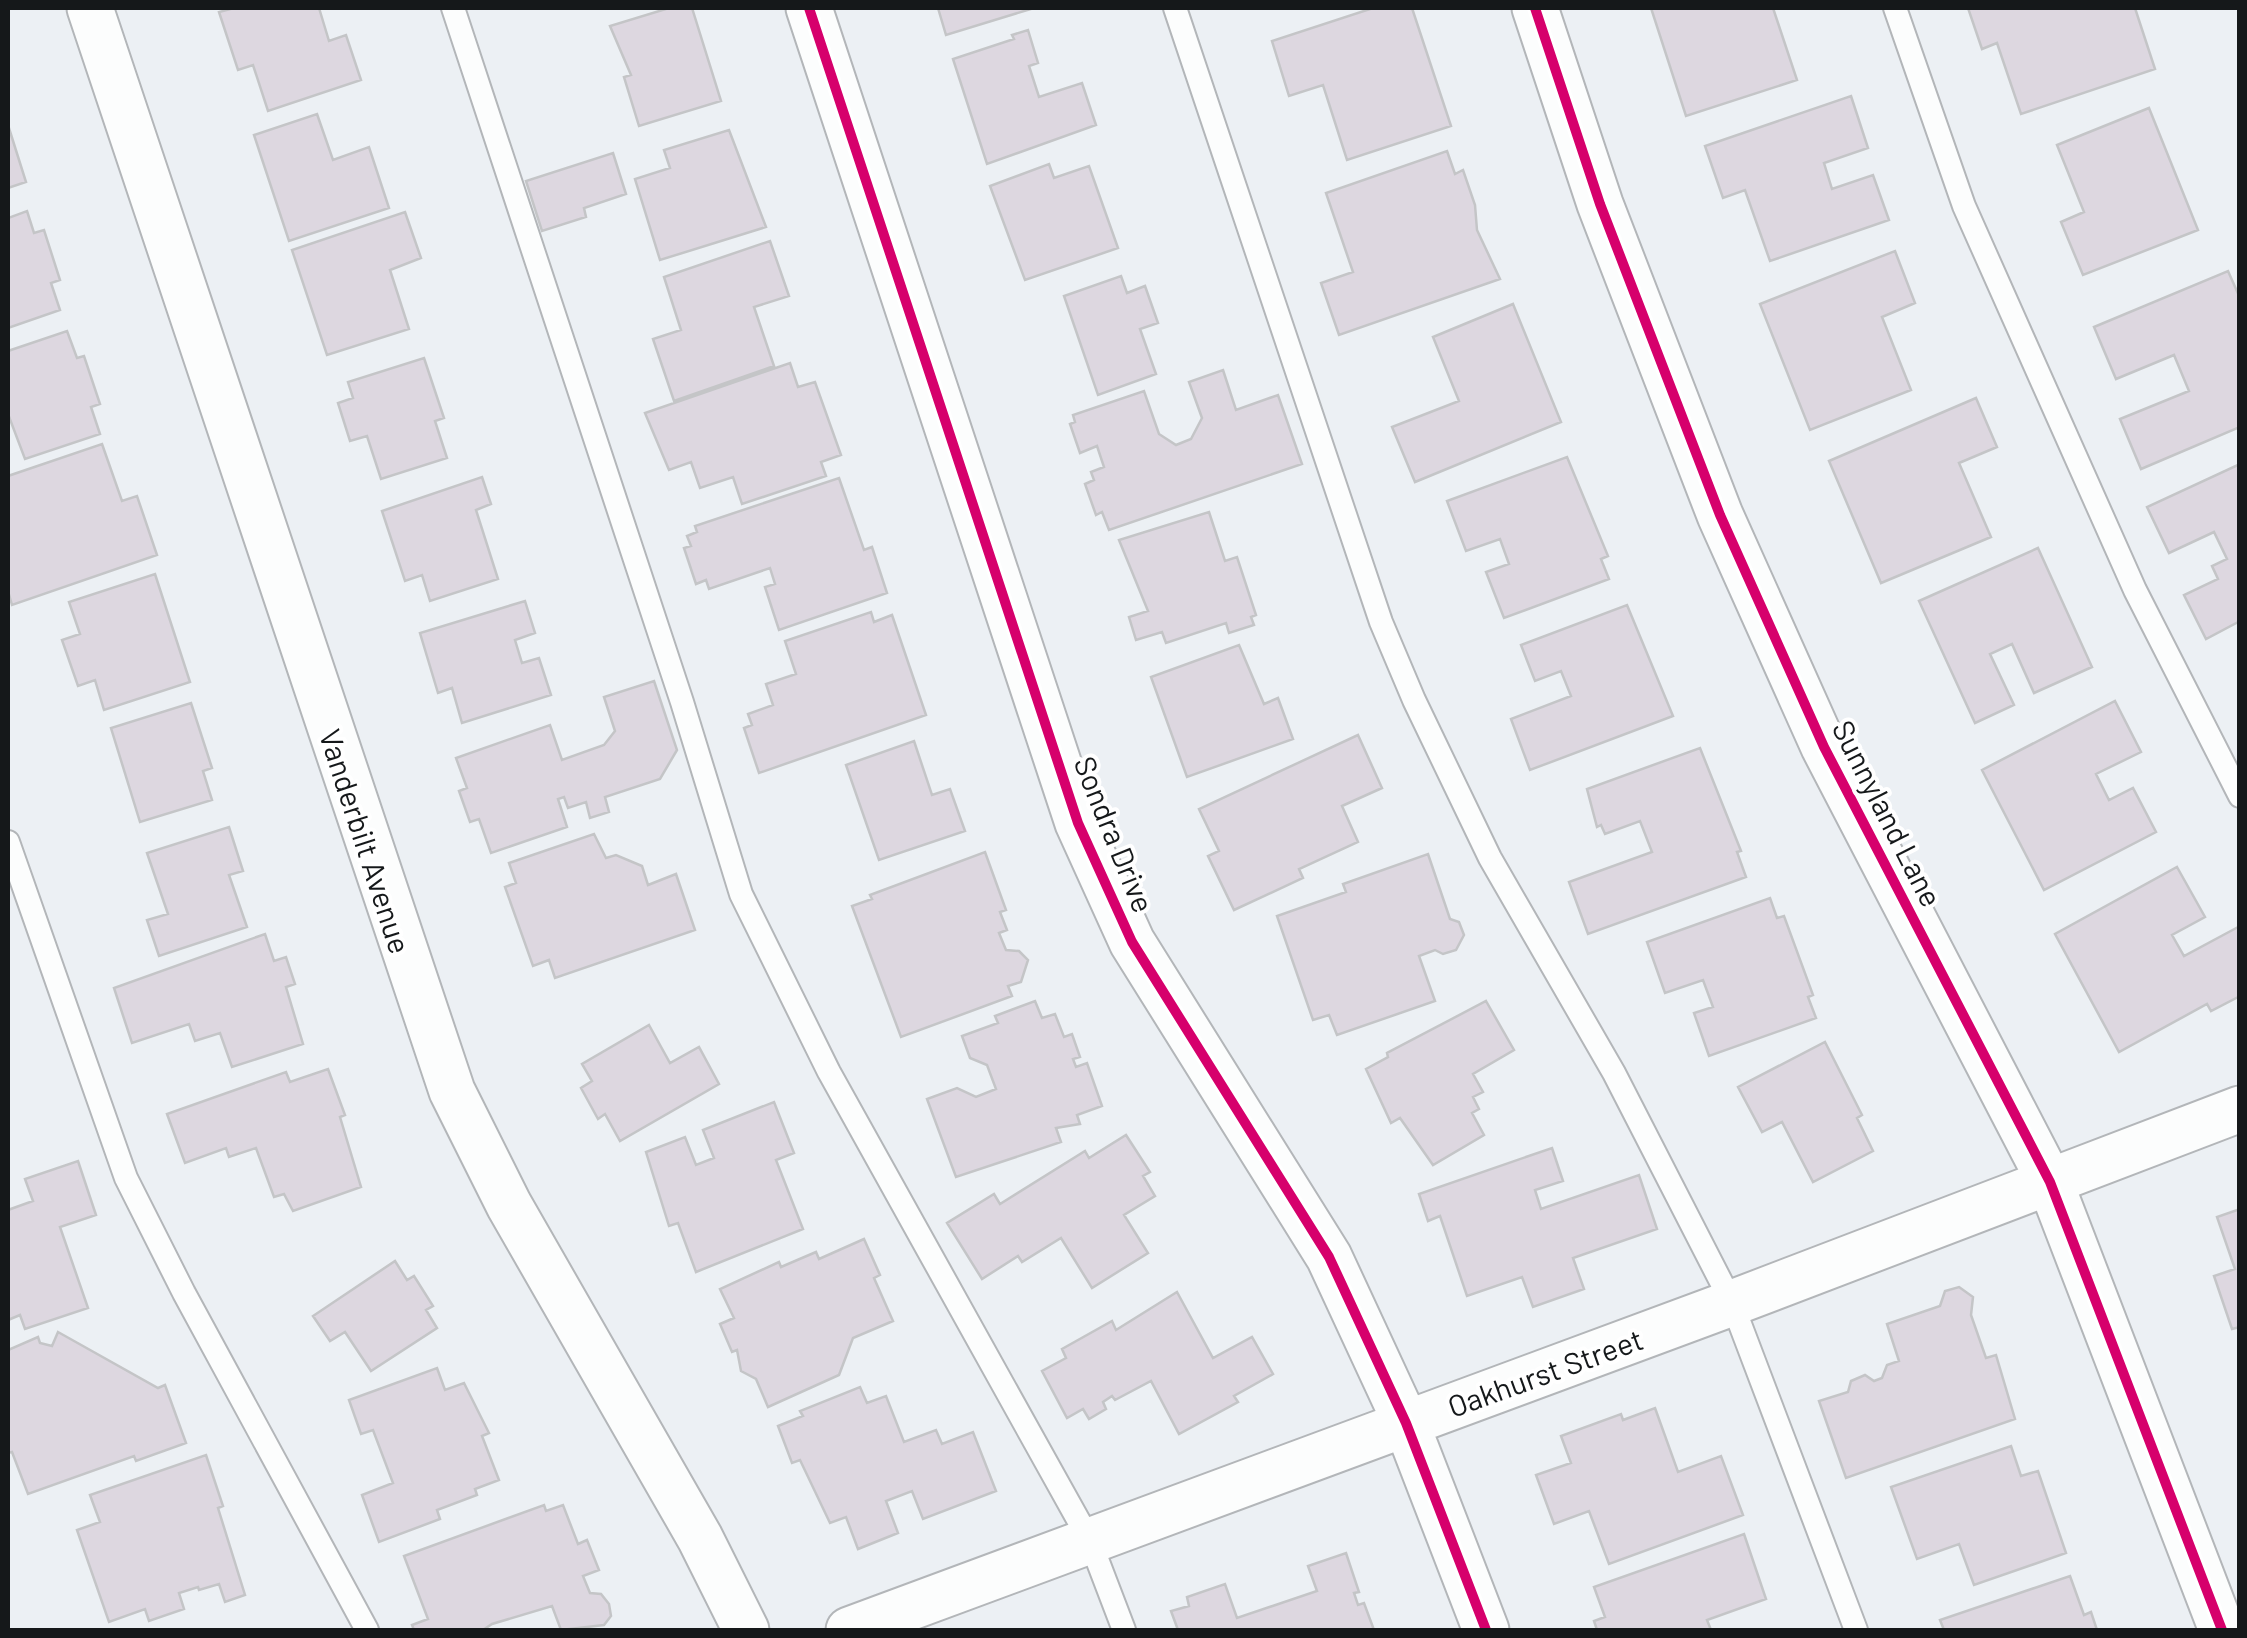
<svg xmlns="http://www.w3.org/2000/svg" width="2247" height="1638" font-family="Barlow,sans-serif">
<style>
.building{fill:#ddd7e0;stroke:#c4c5c7;stroke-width:2.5}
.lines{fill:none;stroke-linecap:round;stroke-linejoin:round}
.lane-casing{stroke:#b3b6b9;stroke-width:26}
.street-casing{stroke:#b3b6b9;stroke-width:49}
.lane{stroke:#fcfdfd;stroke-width:22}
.street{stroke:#fcfdfd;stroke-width:45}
.cycleway-casing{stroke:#fff;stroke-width:16}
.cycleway{stroke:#d6006c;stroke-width:10}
.labels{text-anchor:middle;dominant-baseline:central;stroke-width:8;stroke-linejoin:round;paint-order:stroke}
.street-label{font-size:30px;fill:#15181a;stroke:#fff}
</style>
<rect width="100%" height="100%" fill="#ecf0f4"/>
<path class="building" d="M 234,8 L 319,8 L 329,41 L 346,35 L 361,80 L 268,111 L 253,65 L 238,70 L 219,12 Z
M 669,8 L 692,8 L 721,101 L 639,126 L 624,77 L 631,75 L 610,26 Z
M 938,8 L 1034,8 L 946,35 Z
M 1373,8 L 1412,8 L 1451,126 L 1347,160 L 1323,85 L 1289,96 L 1272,41 Z
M 1651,8 L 1773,8 L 1797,80 L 1686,116 Z
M 1968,8 L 2135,8 L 2155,69 L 2021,114 L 1997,43 L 1982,49 Z
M 1028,30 L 1038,63 L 1029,66 L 1039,97 L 1082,83 L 1096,125 L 987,164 L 953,59 L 1014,39 L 1012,35 Z
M 1851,96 L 1868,148 L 1824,163 L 1832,189 L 1873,175 L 1889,220 L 1770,261 L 1745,190 L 1723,198 L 1705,146 Z
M 2149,108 L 2198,230 L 2083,275 L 2061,222 L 2084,212 L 2057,145 Z
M 317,114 L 333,160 L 369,147 L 389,208 L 289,241 L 254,135 Z
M 8,125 L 26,182 L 8,188 Z
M 729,130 L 766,227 L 660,260 L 635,179 L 670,168 L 664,150 Z
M 1447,151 L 1455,174 L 1463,170 L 1475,205 L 1477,230 L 1500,279 L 1339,335 L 1321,283 L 1353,272 L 1326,193 Z
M 613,153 L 626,194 L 584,208 L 586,217 L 542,231 L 526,181 Z
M 1049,164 L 1054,178 L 1089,166 L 1118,248 L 1025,280 L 990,186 Z
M 27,211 L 34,233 L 44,230 L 60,280 L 51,283 L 60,310 L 8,328 L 8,218 Z
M 405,212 L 421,258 L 390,270 L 409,329 L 327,355 L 292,250 Z
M 770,241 L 789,296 L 754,307 L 774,366 L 674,401 L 653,339 L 681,330 L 664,277 Z
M 1895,251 L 1915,303 L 1882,317 L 1911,390 L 1810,430 L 1760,304 Z
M 2228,271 L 2240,298 L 2240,427 L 2141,469 L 2120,419 L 2189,391 L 2174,355 L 2116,379 L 2094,327 Z
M 1121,276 L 1127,293 L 1145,286 L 1158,323 L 1140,329 L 1156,374 L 1098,395 L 1064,296 Z
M 1513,304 L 1561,422 L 1415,482 L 1392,427 L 1459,401 L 1433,337 Z
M 67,331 L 77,358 L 84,356 L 100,404 L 91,407 L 100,434 L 25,459 L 8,414 L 8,351 Z
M 424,358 L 444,418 L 435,421 L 447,458 L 381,479 L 367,436 L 350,441 L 338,403 L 353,398 L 348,382 Z
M 790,363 L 798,387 L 815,382 L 841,455 L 821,462 L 826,476 L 742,504 L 733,477 L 700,488 L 691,462 L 669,470 L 645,413 Z
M 1223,370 L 1236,410 L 1278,395 L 1302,464 L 1109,530 L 1102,512 L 1096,515 L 1085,484 L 1094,480 L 1091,472 L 1104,467 L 1097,446 L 1080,453 L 1070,424 L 1075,422 L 1073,415 L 1144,391 L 1159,434 L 1176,445 L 1191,439 L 1202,418 L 1189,382 Z
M 1976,398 L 1997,447 L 1959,463 L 1991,537 L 1881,583 L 1829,461 Z
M 102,444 L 122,501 L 137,496 L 157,555 L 12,605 L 8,591 L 8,476 Z
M 1567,457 L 1608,556 L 1601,559 L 1609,579 L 1504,618 L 1486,572 L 1509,564 L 1500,539 L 1466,551 L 1447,501 Z
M 2240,464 L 2240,621 L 2206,639 L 2184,595 L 2218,579 L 2212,566 L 2227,559 L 2214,532 L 2169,553 L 2147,507 Z
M 482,477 L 491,504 L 476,510 L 498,579 L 430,601 L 422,575 L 405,581 L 382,511 Z
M 839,478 L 864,550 L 872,547 L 887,593 L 779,630 L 765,587 L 775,584 L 770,568 L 709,589 L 706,580 L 696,584 L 684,548 L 691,546 L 687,536 L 697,532 L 695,526 Z
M 1209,512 L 1225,561 L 1237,557 L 1256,615 L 1251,617 L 1254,625 L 1229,633 L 1226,623 L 1166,643 L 1162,632 L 1136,640 L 1129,617 L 1148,611 L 1119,540 Z
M 2038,548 L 2092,667 L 2034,693 L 2012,644 L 1990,654 L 2014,705 L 1975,723 L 1919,601 Z
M 155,574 L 190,682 L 104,710 L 95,680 L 78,686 L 62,640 L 80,634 L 69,602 Z
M 525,601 L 535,633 L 515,640 L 522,663 L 539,658 L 551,695 L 462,723 L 452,688 L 438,693 L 420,633 Z
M 1627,605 L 1673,716 L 1530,770 L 1511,719 L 1571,696 L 1561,671 L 1535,681 L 1521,645 Z
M 871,612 L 874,622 L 892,615 L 926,715 L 759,773 L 744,728 L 752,725 L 748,714 L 773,705 L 766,684 L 796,674 L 785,641 Z
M 1239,645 L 1264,704 L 1278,698 L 1293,739 L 1187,777 L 1151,677 Z
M 654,681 L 677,750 L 660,779 L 605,797 L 609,812 L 590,818 L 586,802 L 568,808 L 564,797 L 558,799 L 567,827 L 491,853 L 479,819 L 470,822 L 459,791 L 467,788 L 456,758 L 550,725 L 562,760 L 604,745 L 615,731 L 604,697 Z
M 2115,701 L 2141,752 L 2096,774 L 2109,800 L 2133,788 L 2156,832 L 2044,890 L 1982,770 Z
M 191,703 L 212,768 L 203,771 L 212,800 L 140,822 L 111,728 Z
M 1358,735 L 1382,788 L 1342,806 L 1358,842 L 1299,869 L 1303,878 L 1234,910 L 1208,856 L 1219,851 L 1199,809 Z
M 914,741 L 932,795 L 950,789 L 965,831 L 879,860 L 846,765 Z
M 1700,748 L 1741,851 L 1737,852 L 1746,877 L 1588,934 L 1569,882 L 1652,852 L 1640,821 L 1605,834 L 1601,825 L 1597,827 L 1587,789 Z
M 229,827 L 243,871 L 229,875 L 247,927 L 159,956 L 147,920 L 168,914 L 147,853 Z
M 594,834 L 606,858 L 616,855 L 642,866 L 648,885 L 676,874 L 695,930 L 555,978 L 549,960 L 533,966 L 505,887 L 516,883 L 509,863 Z
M 985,852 L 1006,910 L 1000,912 L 1007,930 L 999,933 L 1006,950 L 1019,951 L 1028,960 L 1021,982 L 1008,986 L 1012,996 L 901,1037 L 852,906 L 872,899 L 870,895 Z
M 1428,854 L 1450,919 L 1459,922 L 1464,935 L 1456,950 L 1443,954 L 1435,950 L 1419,956 L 1435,1001 L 1337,1035 L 1329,1015 L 1313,1020 L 1277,916 L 1346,892 L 1343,884 Z
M 2177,867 L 2205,917 L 2172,935 L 2184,956 L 2240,926 L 2240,996 L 2211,1011 L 2207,1004 L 2119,1052 L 2055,934 Z
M 1770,898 L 1777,918 L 1784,916 L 1813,995 L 1808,997 L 1816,1018 L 1709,1056 L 1694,1013 L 1713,1007 L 1703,980 L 1665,993 L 1647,942 Z
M 265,934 L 274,961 L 286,957 L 295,984 L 286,987 L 303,1044 L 232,1067 L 220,1033 L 195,1041 L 189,1024 L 132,1043 L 114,988 Z
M 1035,1001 L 1042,1018 L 1055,1014 L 1064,1037 L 1072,1034 L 1080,1057 L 1073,1059 L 1076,1067 L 1087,1063 L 1102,1106 L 1077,1115 L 1080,1124 L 1056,1128 L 1061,1142 L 956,1177 L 927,1099 L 957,1088 L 976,1097 L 996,1089 L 987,1065 L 970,1058 L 962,1036 L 998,1023 L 995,1016 Z
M 1486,1001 L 1514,1050 L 1473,1074 L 1483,1092 L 1473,1097 L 1479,1109 L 1472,1113 L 1484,1135 L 1433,1165 L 1400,1118 L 1391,1123 L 1366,1069 L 1388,1057 L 1387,1053 Z
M 649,1025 L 670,1063 L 699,1047 L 719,1084 L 620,1141 L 605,1114 L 598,1119 L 581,1088 L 592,1081 L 582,1064 Z
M 1825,1042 L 1862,1115 L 1857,1118 L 1873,1151 L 1813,1182 L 1782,1122 L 1762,1132 L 1738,1087 Z
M 328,1069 L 345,1115 L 340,1117 L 361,1187 L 293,1211 L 284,1194 L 274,1197 L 256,1148 L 229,1157 L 226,1148 L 185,1163 L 167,1114 L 286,1072 L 290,1082 Z
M 774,1102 L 794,1153 L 776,1160 L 803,1229 L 696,1272 L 678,1223 L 669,1226 L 646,1152 L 685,1137 L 696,1165 L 714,1158 L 703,1130 Z
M 1126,1135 L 1150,1172 L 1143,1176 L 1155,1196 L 1124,1215 L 1148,1253 L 1092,1288 L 1061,1238 L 1022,1262 L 1018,1256 L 982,1279 L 947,1223 L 994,1194 L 1000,1204 L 1085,1151 L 1089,1158 Z
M 1552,1148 L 1563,1181 L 1535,1190 L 1541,1209 L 1639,1175 L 1657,1229 L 1573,1258 L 1584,1289 L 1533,1307 L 1522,1277 L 1467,1296 L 1440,1216 L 1428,1221 L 1419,1194 Z
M 78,1161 L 96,1215 L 60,1227 L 88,1308 L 25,1329 L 20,1315 L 8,1320 L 8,1210 L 33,1201 L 25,1179 Z
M 2240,1209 L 2240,1327 L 2232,1329 L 2214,1276 L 2235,1269 L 2217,1217 Z
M 864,1239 L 880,1275 L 874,1278 L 893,1321 L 853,1338 L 839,1375 L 768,1407 L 756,1379 L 741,1371 L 737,1350 L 732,1352 L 720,1324 L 734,1318 L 720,1289 L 779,1262 L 781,1267 L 816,1252 L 819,1259 Z
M 395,1261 L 407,1280 L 414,1276 L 433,1306 L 426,1310 L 437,1328 L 371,1371 L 345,1332 L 330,1341 L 313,1316 Z
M 1959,1287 L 1973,1297 L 1971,1315 L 1986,1358 L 1996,1355 L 2015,1419 L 1846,1478 L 1819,1401 L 1848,1392 L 1851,1381 L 1865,1375 L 1874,1381 L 1882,1378 L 1887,1365 L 1899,1361 L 1887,1324 L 1940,1306 L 1945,1291 Z
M 1177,1292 L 1213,1358 L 1252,1337 L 1273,1374 L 1234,1396 L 1238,1402 L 1179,1434 L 1151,1381 L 1115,1400 L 1112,1396 L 1103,1402 L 1106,1409 L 1089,1419 L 1083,1409 L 1067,1418 L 1042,1371 L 1066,1358 L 1062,1349 L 1112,1321 L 1116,1330 Z
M 58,1332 L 158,1388 L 165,1385 L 186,1443 L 136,1461 L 134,1456 L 28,1494 L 12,1452 L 8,1453 L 8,1350 L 38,1337 L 40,1343 L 52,1346 Z
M 437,1368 L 445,1390 L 464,1383 L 489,1433 L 482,1436 L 499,1480 L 475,1489 L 477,1495 L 437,1510 L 440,1519 L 379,1542 L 362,1495 L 393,1483 L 373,1430 L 361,1434 L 349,1400 Z
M 860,1387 L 867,1403 L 886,1396 L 904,1442 L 936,1430 L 942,1444 L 973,1432 L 996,1491 L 923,1519 L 912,1491 L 886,1501 L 898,1533 L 858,1549 L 846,1517 L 830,1523 L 800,1460 L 792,1463 L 778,1426 L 803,1416 L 800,1411 Z
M 1655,1408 L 1678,1472 L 1721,1456 L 1743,1515 L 1609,1564 L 1589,1511 L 1554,1524 L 1536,1475 L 1571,1463 L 1561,1436 L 1621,1414 L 1623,1420 Z
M 2011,1446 L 2021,1476 L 2038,1471 L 2066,1553 L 1974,1585 L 1959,1544 L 1917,1559 L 1891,1487 Z
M 206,1455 L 223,1506 L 218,1508 L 245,1595 L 225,1602 L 219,1584 L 199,1590 L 198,1587 L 179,1593 L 184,1609 L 149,1621 L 145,1609 L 109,1622 L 77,1530 L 100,1522 L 90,1495 Z
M 544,1505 L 546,1511 L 563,1505 L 578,1544 L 587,1540 L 599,1570 L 583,1576 L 590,1593 L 601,1594 L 609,1604 L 611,1616 L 604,1625 L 561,1630 L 552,1606 L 492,1624 L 483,1630 L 414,1630 L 412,1625 L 428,1619 L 404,1556 Z
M 1744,1534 L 1766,1599 L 1707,1620 L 1711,1630 L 1597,1630 L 1594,1621 L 1605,1617 L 1594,1587 Z
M 1346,1553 L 1359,1592 L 1354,1593 L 1358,1605 L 1364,1603 L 1374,1630 L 1178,1630 L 1171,1611 L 1189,1606 L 1187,1597 L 1225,1584 L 1237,1618 L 1317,1591 L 1308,1566 Z
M 2070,1576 L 2084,1615 L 2091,1612 L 2097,1630 L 1944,1630 L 1940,1620 Z"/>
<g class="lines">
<g class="lane-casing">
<path id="lane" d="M 453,8 L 682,702 L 741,894 L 829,1072 L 1090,1541 L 1124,1630
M 1175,8 L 1381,622 L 1414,700 L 1490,858 L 1614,1073 L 1732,1303 L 1856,1630
M 1895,8 L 1964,206 L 2135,590 L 2240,796
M 8,842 L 126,1178 L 184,1293 L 367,1630"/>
</g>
<g class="street-casing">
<path id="street" d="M 90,8 L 452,1091 L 509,1205 L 700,1538 L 746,1630
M 809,8 L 1078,823 L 1132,942 L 1329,1257 L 1406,1423 L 1486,1630
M 1535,8 L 1600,204 L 1720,515 L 1824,747 L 2050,1182 L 2222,1630
M 849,1630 L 1732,1303 L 2240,1109"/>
</g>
<use href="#lane" class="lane"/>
<use href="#street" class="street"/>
<g class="cycleway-casing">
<path id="cycleway" d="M 809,8 L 1078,823 L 1132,942 L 1329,1257 L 1406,1423 L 1486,1630
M 1535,8 L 1600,204 L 1720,515 L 1824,747 L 2050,1182 L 2222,1630"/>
</g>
<use href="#cycleway" class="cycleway"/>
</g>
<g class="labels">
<g class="street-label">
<text transform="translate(1888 813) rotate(63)">Sunnyland Lane</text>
<text transform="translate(1115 834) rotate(68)">Sondra Drive</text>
<text transform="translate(366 841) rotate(72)">Vanderbilt Avenue</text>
<text transform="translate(1545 1372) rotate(-20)">Oakhurst Street</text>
</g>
</g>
<rect width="2247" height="1638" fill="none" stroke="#15181a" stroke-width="20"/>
</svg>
